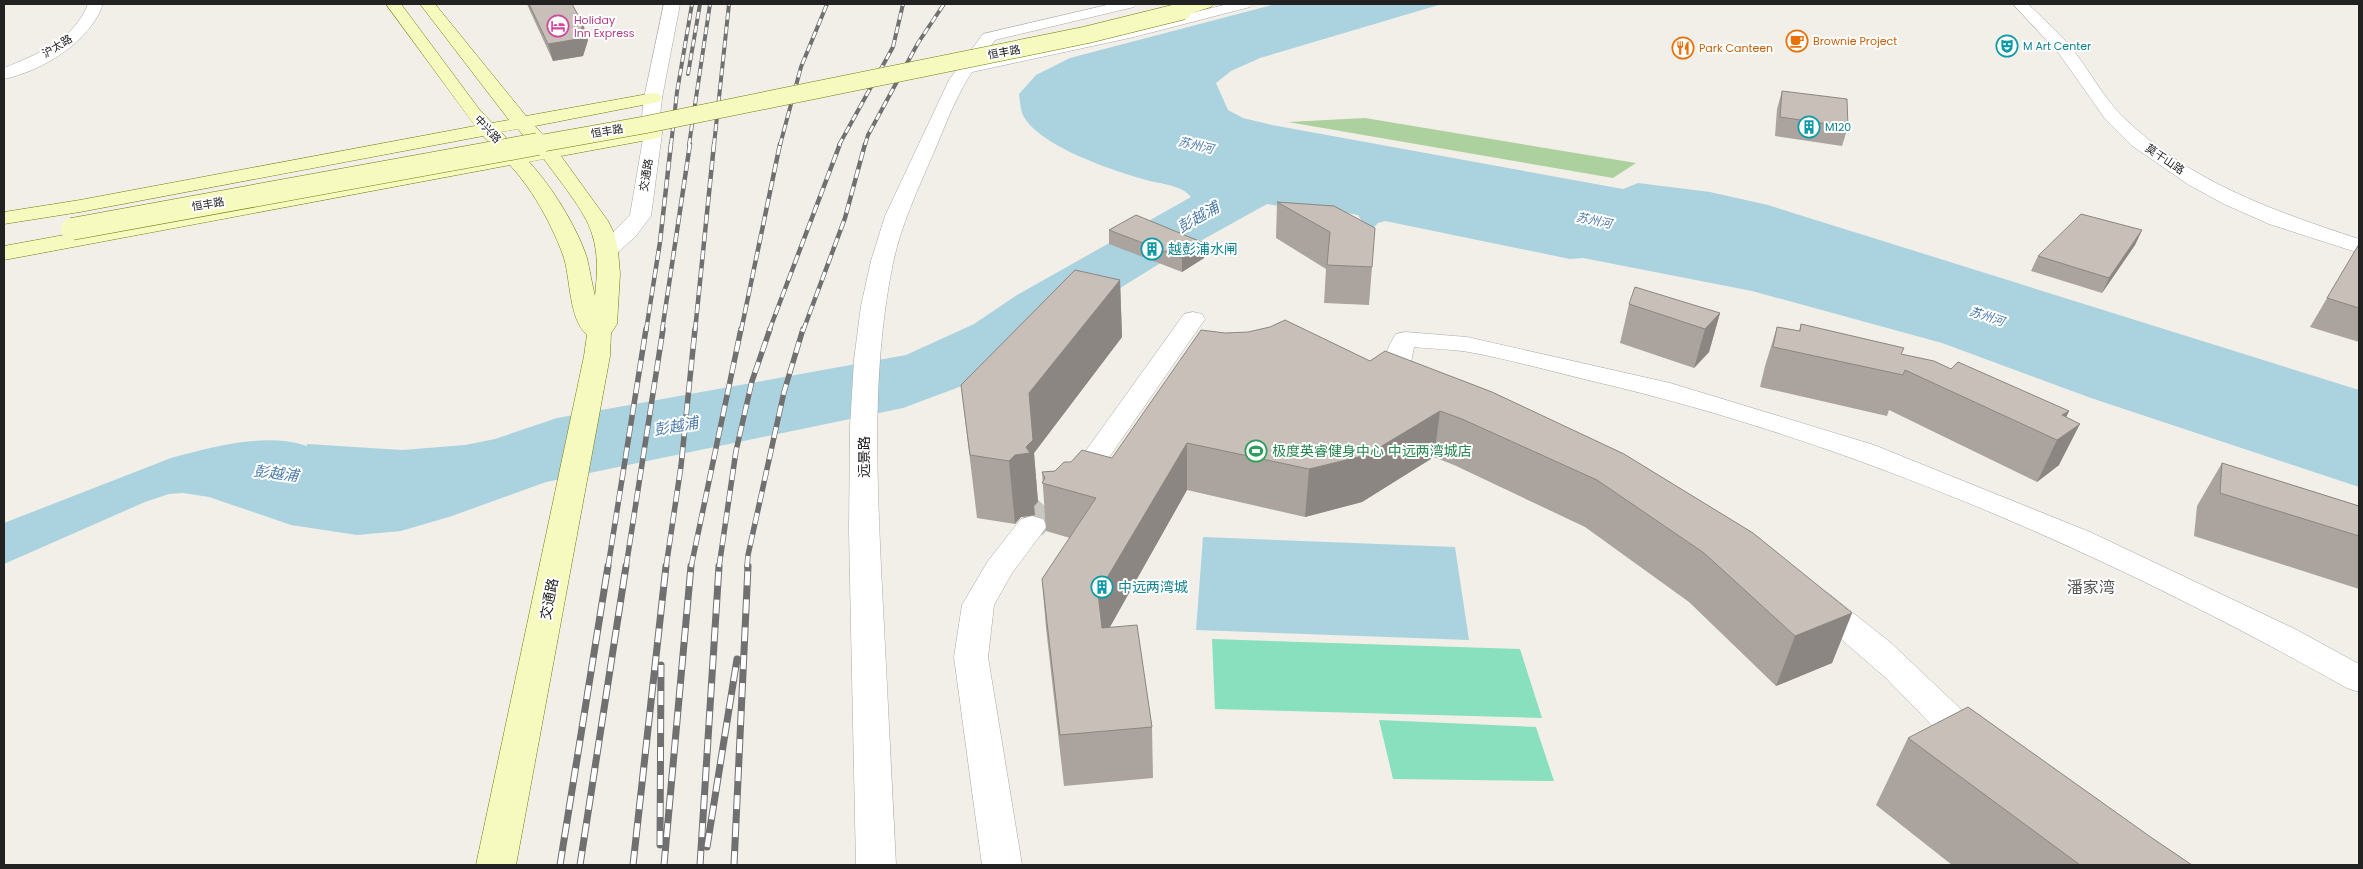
<svg xmlns="http://www.w3.org/2000/svg" width="2363" height="869" viewBox="0 0 2363 869" font-family="Poppins,'Noto Sans SC',sans-serif">
  <style>
    .forest { fill: #add19e }
    .pitch { fill: #88e0be }
    .water { fill: #aad3df }
    .lines { fill: none; stroke-linecap: round; stroke-linejoin: round }
    .minor-tunnel { stroke: #c8c6c1; stroke-width: 28; stroke-dasharray: 28 14; stroke-linecap: butt }
    .minor-casing { stroke: #a9a9a9; stroke-width: 1 }
    .tertiary-casing { stroke: #a9a9a9; stroke-width: 1 }
    .secondary-casing { stroke: #707d05; stroke-width: 1 }
    .minor { fill: #fff; fill-rule: evenodd }
    .tertiary { fill: #fff; fill-rule: evenodd }
    .secondary { fill: #f7fabf; fill-rule: evenodd }
    .rail-far3-casing { stroke: #707070; stroke-width: 4 }
    .rail-far2-casing { stroke: #707070; stroke-width: 4.5 }
    .rail-far1-casing { stroke: #707070; stroke-width: 5.5 }
    .rail-casing { stroke: #707070; stroke-width: 7 }
    .rail-far3 { stroke: #fff; stroke-width: 2.5; stroke-dasharray: 7; stroke-linecap: butt }
    .rail-far2 { stroke: #fff; stroke-width: 3; stroke-dasharray: 9; stroke-linecap: butt }
    .rail-far1 { stroke: #fff; stroke-width: 4; stroke-dasharray: 11; stroke-linecap: butt }
    .rail { stroke: #fff; stroke-width: 5; stroke-dasharray: 14; stroke-linecap: butt }
    .secondary-bridge-far1-casing { stroke: #707d05; stroke-width: 18; stroke-linecap: butt }
    .secondary-bridge-casing { stroke: #707d05; stroke-width: 23; stroke-linecap: butt }
    .secondary-bridge-far1 { stroke: #f7fabf; stroke-width: 17 }
    .secondary-bridge { stroke: #f7fabf; stroke-width: 22 }
    .wall { fill: #aba49e }
    .shaded-wall { fill: #8b8681 }
    .building { fill: #c7bfb8; stroke: #8b8681 }
    .labels { text-anchor: middle; dominant-baseline: central; stroke-width: 4; stroke-linejoin: round; paint-order: stroke }
    .far-hotel-label { font-size: 11px; fill: #b23c85; stroke: #fff; text-anchor: start }
    .far-food-label { font-size: 11px; fill: #c56008; stroke: #fff; text-anchor: start }
    .far-street-label { font-size: 11px; fill: #222; stroke: #fff }
    .far-culture-label { font-size: 11px; fill: #0d838f; stroke: #fff; text-anchor: start }
    .far-water-label { font-size: 12px; font-style: italic; fill: #4a7aab; stroke: #fff }
    .culture-label { font-size: 14px; fill: #0d838f; stroke: #fff; text-anchor: start }
    .leisure-label { font-size: 14px; fill: #27864d; stroke: #fff; text-anchor: start }
    .street-label { font-size: 14px; fill: #222; stroke: #fff }
    .water-label { font-size: 15px; font-style: italic; fill: #4a7aab; stroke: #fff }
    .quarter-label { font-size: 16px; fill: #555; stroke: #fff }
  </style>
  <rect width="100%" height="100%" fill="#f2efe9"/>
  <path class="forest" d="M1365 118 1636 163 1613 178 1288 122Z"/>
  <path class="pitch" d="M1212 639 1520 649 1542 718 1215 709Z
    M1379 720 1536 727 1554 781 1393 779Z"/>
  <path class="water" d="M1276 4H1442L1260 58 1231 71 1216 83 1228 110 1243 118 1272 125 1623 189 1638 183 1710 192 1768 205 2359 390V487L2091 398 1942 343 1752 291 1583 258 1570 259 1385 221 1378 223 1369 233 1358 215 1331 210 1325 214 1267 204 1159 264 962 386 903 408 546 482 452 516 401 531 357 535 291 525 209 497 183 493 169 494 145 502 4 564V523L171 458C213 447 265 432 307 446V444L402 450 465 445 495 439 557 418 906 355 974 324 1017 295 1191 197C1182 185 1161 184 1146 180 1114 171 1035 145 1022 113 1020 107 1020 100 1019 94L1036 75 1070 58Z
    M1203 537 1455 547 1469 640 1196 630Z"/>
  <g class="lines">
    <path class="minor-tunnel" d="M1032 526 1048 509"/>
    <g class="minor-casing">
      <path id="minor" d="M664 4H680L662 98 660 116 662 133 651 216 635 237 615 255 607 257 599 255 596 250 630 215 644 133 642 116 644 98Z
        M2013 4H2028C2043 19 2060 33 2073 50 2089 70 2102 95 2120 114 2187 181 2271 210 2359 239V253L2269 224 2224 204 2189 185 2131 145 2106 120 2060 55Z
        M1193 312 1202 314 1205 319 1092 482C1083 492 1077 494 1064 490L1060 484 1072 470 1184 314Z
        M1405 332 1467 337 1670 383 1874 445 2090 532 2295 629 2359 664V692L2347 688C2114 557 1857 443 1596 382 1554 372 1512 360 1469 352 1451 349 1432 349 1414 347L1409 373 1420 377 1424 383 1420 389 1411 391 1388 383C1378 369 1387 347 1396 334Z
        M1032 516 1043 519 1047 526 1012 573 994 605 988 657 1022 865H982L954 657 962 605 988 561 1021 519Z
        M1817 590 1828 593 1891 643 1967 715 1986 734 1991 744 1986 754 1973 758 1960 754 1886 678 1806 609 1801 601 1806 593Z"/>
    </g>
    <g class="tertiary-casing">
      <path id="tertiary" d="M88 4H103C90 42 42 71 4 79V68C38 54 74 40 88 4Z
        M1111 4H1137L1134 7 995 40 981 60 1134 27 1228 4H1253L1250 7 1134 37 972 72C956 96 945 126 934 152 918 189 901 225 893 263 871 369 877 481 882 588 887 680 891 773 896 865H856L849 532 850 426 854 360 861 306 871 261 885 216 949 80 983 34Z"/>
    </g>
    <g class="secondary-casing">
      <path id="secondary" d="M386 4H401L479 109 492 123 509 120 420 4H435L526 116 653 93 659 94 662 98 659 102 653 103 535 126 553 146 653 127 660 129 662 133 660 137 653 139 561 156 608 221 614 233 618 250 620 274 617 324 611 333 610 356 516 865H476L584 356 587 335C568 318 571 278 563 255 551 223 533 190 510 165L4 260V246L501 155 483 136 80 212 4 224V212L80 200 475 126ZM518 129 535 149 519 152 501 132ZM544 159C558 179 586 212 592 234 599 255 597 276 595 296 592 284 590 271 587 258 577 227 551 185 529 162Z
        M1191 4H1214L1211 7 1183 16 1175 11 1178 8Z"/>
    </g>
    <use href="#minor" class="minor"/>
    <use href="#tertiary" class="tertiary"/>
    <use href="#secondary" class="secondary"/>
    <g class="rail-far3-casing">
      <path id="rail-far3" d="M688 74 700 4
        M671 145 677 92 692 4
        M689 145 710 4
        M714 145 729 4
        M780 145 801 67 827 4
        M839 145 893 47 903 4
        M865 145 868 135 918 43 944 4"/>
    </g>
    <g class="rail-far2-casing">
      <path id="rail-far2" d="M646 331 660 242 671 144
        M662 331 690 144
        M695 331 714 144
        M741 331 780 144
        M769 331 840 144
        M803 331 845 218 865 144"/>
    </g>
    <g class="rail-far1-casing">
      <path id="rail-far1" d="M608 567 646 329
        M626 567 663 329
        M666 567 681 466 695 329
        M691 567 741 329
        M719 567 736 451 752 381 770 329
        M747 567 748 555 784 392 803 329"/>
    </g>
    <g class="rail-casing">
      <path id="rail" d="M660 845 661 665
        M707 847 737 659
        M560 865 608 566
        M580 865 626 566
        M633 865 666 566
        M664 865 691 566
        M700 865 719 566
        M734 865 748 566"/>
    </g>
    <use href="#rail-far3" class="rail-far3"/>
    <use href="#rail-far2" class="rail-far2"/>
    <use href="#rail-far1" class="rail-far1"/>
    <use href="#rail" class="rail"/>
    <g class="secondary-bridge-far1-casing">
      <path id="secondary-bridge-far1" d="M532 145 644 125 1086 35 1183 11"/>
    </g>
    <g class="secondary-bridge-casing">
      <path id="secondary-bridge" d="M72 229 538 144"/>
    </g>
    <use href="#secondary-bridge-far1" class="secondary-bridge-far1"/>
    <use href="#secondary-bridge" class="secondary-bridge"/>
  </g>
  <path class="wall" d="M527 4H572L583 24 588 40 583 56 553 61 530 11Z
    M1782 91 1848 127 1842 146 1775 136 1777 109Z
    M1277 202 1334 206 1372 267 1369 305 1324 303 1326 269 1276 238Z
    M1109 230 1204 243V258L1182 272 1109 244Z
    M2142 230 2135 245 2102 293 2031 271 2038 256Z
    M2359 244V342L2310 327Z
    M1120 280 1122 337 1034 453 1038 502 1034 506 1035 515 1021 517 1015 524 977 518 961 385Z
    M1629 304 1720 313 1709 352 1694 368 1620 343Z
    M1801 324 1951 369 2069 411 2066 417 2059 465 2037 482 1889 410 1887 416 1760 387 1765 366 1777 327 1799 331Z
    M1370 361 1852 613 1832 663 1776 686 1689 602 1585 527 1454 465 1434 457 1362 502 1305 517 1187 490 1109 628 1152 727 1153 778 1064 786 1046 628 1042 579 1070 538 1046 531 1042 472 1055 471 1071 462 1112 458Z
    M2222 463 2359 506V589L2194 536 2197 506Z
    M1908 738 2152 838 2192 865H1952L1876 805Z"/>
  <path class="shaded-wall" d="M583 24 588 40 583 56 553 61 548 44Z
    M2142 230 2135 245 2102 293 2109 278Z
    M1204 243V258L1182 272V258Z
    M1120 280 1122 337 1034 453 1038 502 1034 506 1035 515 1021 517 1015 524 1009 461 1015 455 1026 447 1029 393Z
    M1720 313 1709 352 1694 368 1705 329Z
    M1440 411 1434 457 1362 502 1305 517 1309 469Z
    M2069 411 2056 439 2062 415Z
    M2080 424 2059 465 2037 482 2057 440Z
    M1187 443V490L1101 643 1098 593Z
    M1852 613 1832 663 1776 686 1795 636Z"/>
  <path class="building" d="M529 4H572L583 24 578 39 548 44Z
    M1782 91 1847 99 1848 127 1780 117Z
    M1277 202 1334 206 1375 228 1372 267 1327 265 1330 232Z
    M2081 214 2142 230 2109 278 2038 256Z
    M1136 215 1204 243 1182 258 1109 230Z
    M2359 244V308L2327 298Z
    M1075 270 1120 280 1029 393 1033 440 1026 447 1030 453 1015 455 1009 461 970 455 961 385Z
    M1635 287 1720 313 1705 329 1629 304Z
    M1285 320 1370 361 1385 351 1492 392 1624 454 1753 533 1852 613 1795 636 1704 553 1597 480 1462 419 1440 411 1367 455 1309 469 1187 443 1098 593 1102 628 1137 625 1152 727 1060 735 1042 579 1096 498 1042 483 1045 478 1042 472 1055 471 1064 462H1071L1082 450 1112 458 1201 330 1225 333 1248 332 1270 327Z
    M1801 324 1904 348 1901 354 1934 361 1951 369 1958 362 2069 411 2062 415 2080 424 2057 440 1905 370 1903 375 1773 347 1777 327 1800 331Z
    M2222 463 2359 506V536L2220 493Z
    M1968 707 2152 838 2192 865H2080L1908 738Z"/>
  <defs>
    <g id="hotel-ring" transform="scale(1.125)"><circle r="9.5" fill="#fff" stroke="#d1479c" stroke-width="1.5"/><path d="M-6-4.5h1.5V1H6V5H4.5V3h-9V5H-6ZM-4 0a1.8 1.8 0 1 1 3.6 0ZM.5 0V-2.5h3Q6-2.5 6 0Z" fill="#d1479c"/></g>
    <g id="cafe-ring" transform="scale(1.125)"><circle r="9.5" fill="#fff" stroke="#e8710a" stroke-width="1.5"/><path d="M-5.5-4.5H6V0H3Q3 3.5 0 3.5H-2.5Q-5.5 3.5-5.5 0ZM3-3.2v2h1.7v-2ZM-6 4.5H4V6H-6Z" fill="#e8710a"/></g>
    <g id="theatre-ring" transform="scale(1.125)"><circle r="9.5" fill="#fff" stroke="#0f9aa8" stroke-width="1.5"/><path d="M-5-5.5Q0-4 5-5.5V0Q5 5 0 6Q-5 5-5 0ZM-3.3-2.5H-1v1.5H-3.3ZM1-2.5H3.3v1.5H1ZM-2.8 1Q0 5.5 2.8 1Z" fill="#0f9aa8"/></g>
    <g id="restaurant-ring" transform="scale(1.125)"><circle r="9.5" fill="#fff" stroke="#e8710a" stroke-width="1.5"/><path d="M-5-6h1v4h1v-4h1v4h1v-4h1v5L-1.5 .5V6h-2V.5L-5-1ZM5-6V6H3V1.5H1.5Q1.5-4 5-6Z" fill="#e8710a"/></g>
    <g id="building-ring" transform="scale(1.125)"><circle r="9.5" fill="#fff" stroke="#0f9aa8" stroke-width="1.5"/><path d="M-4-6H4V6H1V3H-1V6H-4ZM-2.5-4.3h1.7v1.8h-1.7ZM.8-4.3h1.7v1.8H.8ZM-2.5-1h1.7V.8h-1.7ZM.8-1h1.7V.8H.8Z" fill="#0f9aa8"/></g>
    <g id="stadium-ring" transform="scale(1.125)"><circle r="9.5" fill="#fff" stroke="#2e9e5b" stroke-width="1.5"/><path d="M0-5a6.5 5 0 1 0 0 10a6.5 5 0 1 0 0-10ZM-3.5-1.8h7v3.6h-7Z" fill="#2e9e5b"/></g>
  </defs>
  <g fill-rule="evenodd">
    <use href="#hotel-ring" x="558" y="26"/>
    <use href="#cafe-ring" x="1797" y="41"/>
    <use href="#theatre-ring" x="2007" y="46"/>
    <use href="#restaurant-ring" x="1683" y="48"/>
    <use href="#building-ring" x="1809" y="127"/>
    <use href="#building-ring" x="1152" y="249"/>
    <use href="#stadium-ring" x="1256" y="451"/>
    <use href="#building-ring" x="1102" y="587"/>
  </g>
  <g class="labels">
    <g class="far-hotel-label">
      <text x="574" y="20">Holiday<tspan x="574" dy="13">Inn Express</tspan></text>
    </g>
    <g class="far-food-label">
      <text x="1813" y="41">Brownie Project</text>
      <text x="1699" y="48">Park Canteen</text>
    </g>
    <g class="far-street-label">
      <text transform="translate(57 46) rotate(-31)">沪太路</text>
      <text transform="translate(1004 52) rotate(-11)">恒丰路</text>
      <text transform="translate(488 129) rotate(47)">中兴路</text>
      <text transform="translate(607 131) rotate(-10)">恒丰路</text>
      <text transform="translate(2165 159) rotate(34)">莫干山路</text>
      <text transform="translate(646 175) rotate(-81)">交通路</text>
      <text transform="translate(208 204) rotate(-10)">恒丰路</text>
    </g>
    <g class="far-culture-label">
      <text x="2023" y="46">M Art Center</text>
      <text x="1825" y="127">M120</text>
    </g>
    <g class="far-water-label">
      <text transform="translate(1196 145) rotate(13)">苏州河</text>
      <text transform="translate(1594 220) rotate(12)">苏州河</text>
      <text transform="translate(1987 316) rotate(18)">苏州河</text>
    </g>
    <g class="culture-label">
      <text x="1168" y="249">越彭浦水闸</text>
      <text x="1118" y="587">中远两湾城</text>
    </g>
    <g class="leisure-label">
      <text x="1272" y="451">极度英睿健身中心 中远两湾城店</text>
    </g>
    <g class="street-label">
      <text transform="translate(864 457) rotate(-90)">远景路</text>
      <text transform="translate(549 599) rotate(-79)">交通路</text>
    </g>
    <g class="water-label">
      <text transform="translate(1198 217) rotate(-30)">彭越浦</text>
      <text transform="translate(676 426) rotate(-10)">彭越浦</text>
      <text transform="translate(276 473) rotate(7)">彭越浦</text>
    </g>
    <g class="quarter-label">
      <text x="2091" y="587">潘家湾</text>
    </g>
  </g>
  <rect width="2363" height="869" fill="none" stroke="#222222" stroke-width="10"/>
</svg>
